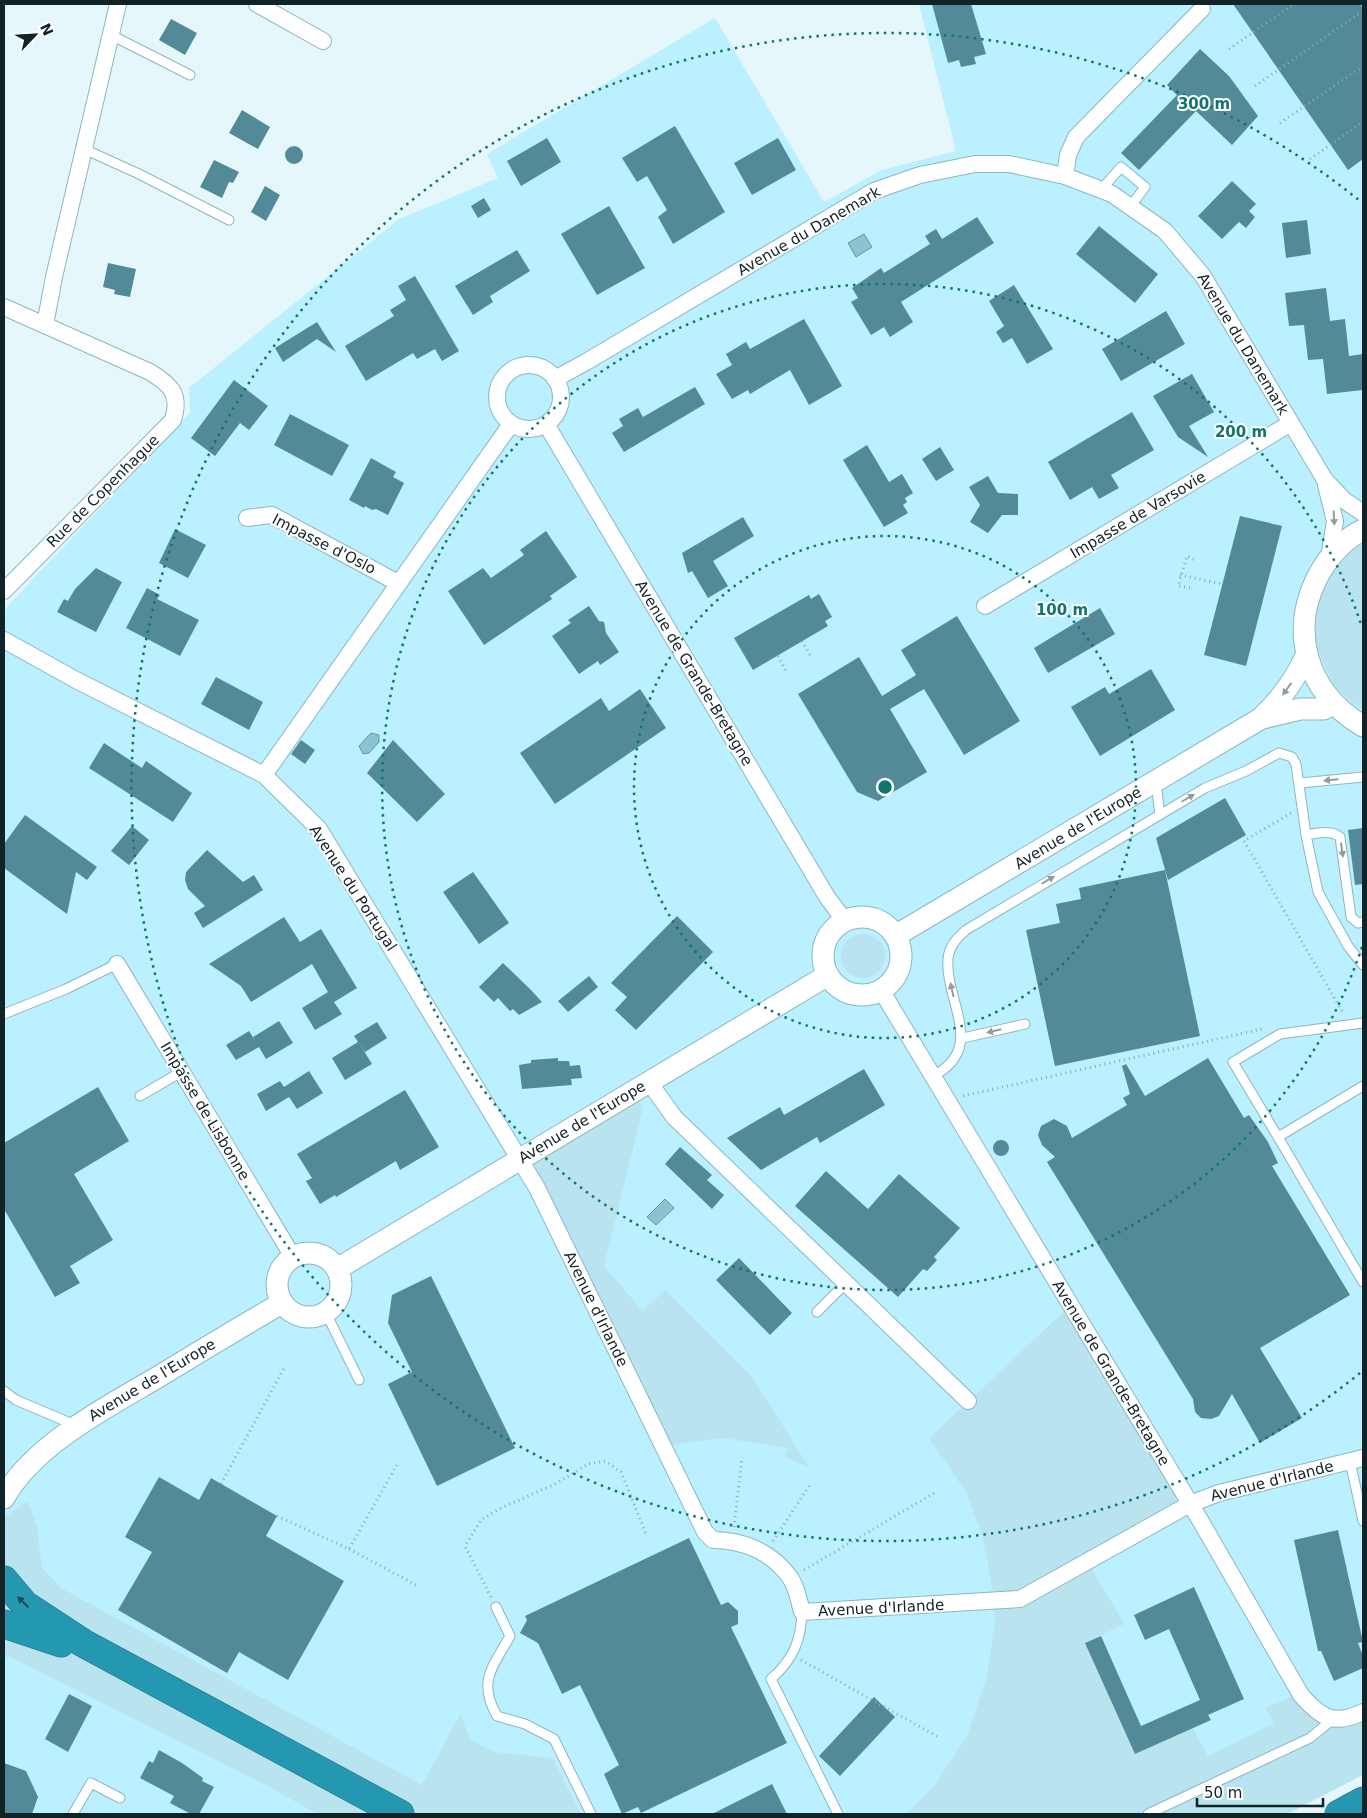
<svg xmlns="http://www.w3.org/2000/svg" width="1367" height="1818" viewBox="0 0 1367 1818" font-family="'DejaVu Sans',sans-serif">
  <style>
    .built { fill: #baf0ff }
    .green { fill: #b9e4ef }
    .water { fill: #8bc3d2; stroke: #67939f }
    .building { fill: #538a98 }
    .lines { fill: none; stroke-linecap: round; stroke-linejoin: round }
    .service-casing { stroke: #8bb7c2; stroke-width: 11 }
    .minor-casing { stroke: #8bb7c2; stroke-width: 18 }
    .tertiary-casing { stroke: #8bb7c2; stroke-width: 23 }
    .motorway-casing { stroke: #1e6f80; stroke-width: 29 }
    .path { stroke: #95a7ab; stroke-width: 3; stroke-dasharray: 1 4; stroke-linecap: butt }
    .service { stroke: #fff; stroke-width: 9 }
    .minor { stroke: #fff; stroke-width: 16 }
    .tertiary { stroke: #fff; stroke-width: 21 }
    .motorway { stroke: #2498b0; stroke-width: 28 }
    .oneway { fill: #949c9e }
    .oneway2 { fill: #184c58 }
    .ring { fill: none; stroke: #0f766e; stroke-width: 2.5; stroke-dasharray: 2.5 5 }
    .labels { text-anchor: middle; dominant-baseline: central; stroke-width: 4; stroke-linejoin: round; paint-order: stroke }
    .street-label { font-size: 15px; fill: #122328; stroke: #fff }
    .centre { fill: #0f766e; stroke: #fff; stroke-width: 2.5 }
    .ring-label { font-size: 15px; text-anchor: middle; font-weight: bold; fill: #0f766e; stroke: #fff; stroke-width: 4; stroke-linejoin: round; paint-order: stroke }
  </style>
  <rect width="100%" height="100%" fill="#e5f7fb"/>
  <path class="built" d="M919 4H1363V1743L1193 1814H438L43 1597 4 1516V610L190 413 189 388 399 219 498 178 487 154 715 18 824 202 882 170 956 151Z
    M10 1657 263 1784 317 1814H4V1658Z"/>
  <path class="green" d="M1363 542V710C1355 704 1346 698 1339 691 1335 687 1332 680 1329 675 1302 628 1315 570 1363 542Z
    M841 956a22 22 0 1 1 44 0a22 22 0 1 1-44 0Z
    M633 1092 643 1108 604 1266 643 1311 665 1290 753 1378 809 1467 785 1457 788 1448 723 1438 663 1446 520 1159Z
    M1071 1305 1190 1504 1087 1560 1124 1624 1086 1643 1135 1754 1193 1728 1208 1756 1274 1724 1265 1708 1290 1697 1314 1710 1363 1712V1775L1287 1814H906L934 1786 967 1736 987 1676 995 1621 992 1586 982 1535 966 1492 929 1438Z
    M28 1501 37 1527 42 1568 61 1588 422 1785 461 1713 470 1740 494 1752 553 1758 581 1814H317L263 1784 10 1657 4 1658V1517Z"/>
  <path class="water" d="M864 234 872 247 856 257 848 243Z
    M371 733 379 735V742L369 753 363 754 359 746Z
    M665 1199 674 1208 656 1225 647 1217Z"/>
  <path class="building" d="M932 4H971L986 54 974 57 976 64 961 67 959 60 948 63Z
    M1233 4H1360L1363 8V159L1348 170Z
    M171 19 197 33 185 55 159 40Z
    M1200 49 1229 76 1258 116 1232 145 1196 111 1139 170 1121 153 1177 95 1167 85Z
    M242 110 270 127 258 149 229 133Z
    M675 126 725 212 673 244 658 217 667 210 647 176 637 182 622 158Z
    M547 138 561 162 521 186 507 161Z
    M778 138 796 170 752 195 734 163Z
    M285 155a9 9 0 1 1 18 0a9 9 0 1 1-18 0Z
    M214 160 239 172 233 183 229 182 222 198 200 187Z
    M1232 181 1256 204 1249 211 1255 217 1246 228 1239 222 1222 239 1198 216Z
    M265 186 280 195 266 221 251 212Z
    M484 198 491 210 478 218 471 206Z
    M609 206 645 268 597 295 561 234Z
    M977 217 994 243 901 302 913 322 890 337 884 327 871 335 851 302 858 298 852 288 881 268 884 273 930 244 925 236 936 229 942 239Z
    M1307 220 1311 254 1286 258 1282 223Z
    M1099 226 1158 274 1135 303 1076 254Z
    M517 250 530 271 490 296 493 302 473 315 455 286Z
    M108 263 136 269 130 297 114 294 115 290 103 287Z
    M415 276 459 351 442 361 435 349 417 359 413 353 366 381 345 346 394 316 390 310 406 300 398 286Z
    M1014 285 1053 349 1027 364 1012 338 1003 343 996 332 1004 326 989 301Z
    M1326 288 1330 321 1345 319 1349 356 1363 354V390L1327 394 1323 359 1308 360 1304 325 1289 326 1285 293Z
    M1166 311 1185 344 1121 381 1102 349Z
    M804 319 842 386 809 405 790 370 750 394 748 390 732 399 716 374 732 365 726 354 746 342 750 349Z
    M317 322 336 352 317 339 283 362 275 348Z
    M1192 374 1214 412 1189 426 1208 457 1178 437 1153 396Z
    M234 380 268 406 249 430 240 423 215 456 191 438Z
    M695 387 705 404 624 452 612 433 623 426 619 419 638 408 643 417Z
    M1132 412 1154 450 1111 475 1119 488 1099 499 1092 487 1070 500 1048 462Z
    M290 414 349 445 332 476 274 445Z
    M867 445 889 482 902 474 913 493 905 498 907 502 903 505 908 513 884 527 843 460Z
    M940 447 954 470 936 481 922 459Z
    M371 458 396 472 393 477 404 483 388 515 376 509 372 510 365 506 364 508 349 500Z
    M988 476 998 493 1018 494V515H1002L988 533 970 522 980 505 969 487Z
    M1240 516 1282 526 1246 666 1204 655Z
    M743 517 754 536 713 561 728 586 708 598 692 571 688 573 682 553Z
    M175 529 206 545 188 578 159 563Z
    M546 531 577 577 550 596 552 599 484 645 448 591 483 568 491 578 524 555 520 550Z
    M96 568 122 582 96 632 57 612 64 599 68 601 75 589Z
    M147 588 160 595 157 599 199 620 180 656 126 628Z
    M819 594 832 617 825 621 828 626 753 670 734 638 809 595 811 599Z
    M589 606 599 621 604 622 606 633 619 652 600 665 598 661 579 674 552 636 571 623 568 620Z
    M1100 608 1115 634 1048 673 1034 648Z
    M957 616 1020 721 964 755 924 689 890 709 927 772 878 801 857 792 798 694 859 657 882 696 916 675 901 650Z
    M1151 669 1175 710 1100 756 1071 707 1105 687 1109 694Z
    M216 677 263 702 249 730 201 704Z
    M640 689 666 728 555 804 520 753 601 698 609 711Z
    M301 740 315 750 305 764 291 754Z
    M393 740 445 794 417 822 367 773Z
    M104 743 142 768 146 761 192 793 173 822 89 768Z
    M1225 798 1246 835 1168 880 1156 838Z
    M25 815 97 867 87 880 76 872 67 914 4 868V844Z
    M132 826 149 840 129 865 111 851Z
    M1363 828V884L1355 885 1348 830Z
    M207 850 243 882 254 875 263 890 203 928 194 913 205 906 188 889 185 880 186 872Z
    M1165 870 1200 1036 1055 1066 1026 930 1060 923 1056 904 1081 899 1079 888Z
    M473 872 509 923 479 944 443 892Z
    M677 916 713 952 636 1030 615 1010 627 997 611 983Z
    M284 917 300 942 321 929 357 988 334 1002 342 1014 315 1030 302 1008 328 992 312 964 251 1002 241 986 209 964Z
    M503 963 531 990 542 1002 519 1015 513 1009 510 1011 498 998 494 1002 479 987Z
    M589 976 598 987 568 1012 558 1001Z
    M279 1021 293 1043 266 1059 253 1037Z
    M377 1022 387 1038 365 1052 359 1043 372 1064 345 1080 332 1058 358 1042 354 1036Z
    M249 1031 259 1047 236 1060 226 1045Z
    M558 1058V1061H569L570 1066 580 1065 582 1078 571 1079 572 1085 522 1089 519 1065 531 1063V1060Z
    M1208 1058 1244 1118 1249 1115 1268 1142 1278 1163 1272 1166 1350 1295 1260 1348 1302 1418 1260 1443 1232 1394 1219 1416 1211 1419 1201 1418 1195 1412 1193 1399 1047 1162 1055 1157 1042 1145 1038 1135 1041 1126 1054 1119 1067 1126 1072 1138 1127 1105 1123 1098 1130 1094 1122 1066 1126 1064 1145 1096Z
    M864 1069 885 1105 820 1143 817 1137 761 1170 727 1138 780 1107 784 1115Z
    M309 1071 323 1093 297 1109 289 1097 266 1111 257 1094 280 1081 284 1087Z
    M98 1087 129 1141 74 1174 113 1240 70 1266 80 1283 55 1297 4 1209V1143Z
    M405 1090 439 1147 400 1170 396 1161 336 1197 335 1195 320 1204 306 1181 312 1178 297 1154Z
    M993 1148a8 8 0 1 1 16 0a8 8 0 1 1-16 0Z
    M680 1147 712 1175 707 1180 724 1195 712 1209 665 1164Z
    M826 1171 868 1209 899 1174 960 1228 934 1257 937 1260 927 1271 923 1269 898 1297 795 1206Z
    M739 1258 792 1313 770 1335 716 1280Z
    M431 1276 515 1448 437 1486 388 1384 412 1372 388 1323 392 1295Z
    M159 1477 199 1500 211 1478 277 1516 266 1536 344 1581 288 1680 239 1652 227 1673 118 1610 152 1552 125 1537Z
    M1338 1530 1363 1642 1358 1643 1363 1656V1668L1334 1681 1321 1651H1318L1294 1540Z
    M689 1538 721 1605 728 1602 738 1611V1624L731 1627 787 1743 641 1813 638 1807 622 1814 604 1774 619 1765 580 1685 562 1694 538 1643 520 1633 527 1620 525 1616Z
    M1194 1587 1244 1699 1208 1715 1211 1720 1135 1754 1085 1643 1101 1636 1141 1726 1200 1700 1169 1629 1145 1640 1134 1615Z
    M69 1694 92 1706 68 1752 45 1739Z
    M874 1697 895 1717 840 1776 819 1756Z
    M159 1750 182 1763 203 1778 202 1781 214 1787 199 1814H191L170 1803 174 1796 140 1778 149 1761 153 1763Z
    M4 1763 26 1771 38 1797 32 1814H4Z
    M772 1784 787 1814H712Z"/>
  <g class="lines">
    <g class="service-casing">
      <path id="service" d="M111 35 190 75
        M84 149 139 174 229 220
        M1101 190 1121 167 1145 187 1130 207
        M1156 783 1160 815
        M1300 783 1363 777
        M1306 835C1317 833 1331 830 1340 837L1351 917 1358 923 1363 922
        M4 1014 66 989 117 964
        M963 1038 1025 1024
        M933 1076C987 1048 945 1002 948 959 949 946 957 938 966 930L1205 788 1246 771 1279 753 1292 757 1296 764 1306 835 1318 892 1348 946 1363 965
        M1363 1086 1278 1137 1363 1282
        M140 1096 181 1072
        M1278 1137 1233 1062 1280 1034 1363 1023
        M817 1312 846 1283
        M326 1313 359 1380
        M4 1391 16 1400 75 1425
        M1350 1461 1363 1521
        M496 1607 510 1636C493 1667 477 1681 497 1716L525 1724 554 1739 591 1814
        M802 1612C801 1641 793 1660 771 1679L838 1814
        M73 1814 91 1783 120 1798
        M1148 1814 1310 1738 1332 1720"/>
    </g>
    <g class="minor-casing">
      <path id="minor" d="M257 4 323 41
        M1065 176 1068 155 1076 137 1202 9
        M4 307 150 372C171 385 181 394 173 420L4 591
        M45 325 54 277 118 4
        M497 397a32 32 0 1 1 64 0a32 32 0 1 1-64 0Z
        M555 379 586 362 874 191 920 175 975 164H1009L1065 176 1112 194 1165 231 1203 276 1325 480 1345 501 1363 513
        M546 424 827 897 845 921
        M1326 485 1335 521 1329 558
        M247 518 272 515 398 583
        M985 606 1291 423
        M4 640 76 680 264 775 319 829 537 1188 705 1532 713 1540C743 1540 773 1552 791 1579 797 1588 799 1601 802 1612L1020 1599 1190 1504 1219 1493 1363 1458
        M264 775 511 424
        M117 964 293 1257
        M881 990 1200 1520 1301 1695C1321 1718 1334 1726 1363 1712
        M649 1082 674 1117 968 1401"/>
    </g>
    <g class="tertiary-casing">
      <path id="tertiary" d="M1363 530C1346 538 1332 553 1322 569 1287 627 1305 692 1363 726
        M1263 718 1300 709H1324L1333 703
        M823 956a39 39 0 1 1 78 0a39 39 0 1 1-78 0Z
        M895 936 1260 719C1281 700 1295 680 1307 654
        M277 1285a32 32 0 1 1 64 0a32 32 0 1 1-64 0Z
        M337 1269 828 975
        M4 1498C33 1445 107 1407 158 1377 199 1352 240 1327 282 1303"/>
    </g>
    <g class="motorway-casing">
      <path id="motorway" d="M4 1580 25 1605 83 1643 400 1814
        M4 1624 61 1643
        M1339 1814 1363 1801"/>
    </g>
    <path class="path" d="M1229 49 1294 4
      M1255 86 1363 11
      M1280 123 1363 66
      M1310 159 1363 122
      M1180 575 1222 584
      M1190 588 1178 586 1187 556 1197 561
      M802 641 810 655
      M778 656 786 671
      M1291 813 1244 841 1343 1013
      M963 1096 1262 1029
      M221 1484 284 1368
      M277 1516 349 1549 398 1463
      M734 1527 742 1457
      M773 1541 811 1483
      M349 1549 418 1586
      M804 1570 936 1492
      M491 1597 465 1546 481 1520 499 1509 557 1483 588 1464 605 1461 621 1472 646 1534
      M801 1660 938 1737"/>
    <use href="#service" class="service"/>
    <use href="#minor" class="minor"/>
    <use href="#tertiary" class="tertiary"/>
    <use href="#motorway" class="motorway"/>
  </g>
  <defs><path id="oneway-solid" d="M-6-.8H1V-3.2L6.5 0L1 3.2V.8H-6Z" transform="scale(1.25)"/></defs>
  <g class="oneway">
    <use href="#oneway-solid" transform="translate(1334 518) rotate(87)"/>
    <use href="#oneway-solid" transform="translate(1287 689) rotate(125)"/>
    <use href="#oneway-solid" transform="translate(1331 780) rotate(175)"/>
    <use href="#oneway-solid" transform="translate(1188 798) rotate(-30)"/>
    <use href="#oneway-solid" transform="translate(1342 850) rotate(82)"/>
    <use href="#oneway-solid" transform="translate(1048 880) rotate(-30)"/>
    <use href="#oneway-solid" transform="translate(952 990) rotate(-103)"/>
    <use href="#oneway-solid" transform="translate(994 1031) rotate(167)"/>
  </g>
  <use class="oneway2" href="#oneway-solid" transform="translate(23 1602) rotate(-136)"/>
  <g class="ring">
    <circle cx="885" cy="787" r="251"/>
    <path d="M1362 947A503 503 0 1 1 1362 627"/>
    <path d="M1360 1373A754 754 0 1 1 1360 201"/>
  </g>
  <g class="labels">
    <g class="street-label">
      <text transform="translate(809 231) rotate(-30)">Avenue du Danemark</text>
      <text transform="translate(1243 344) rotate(59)">Avenue du Danemark</text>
      <text transform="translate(103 491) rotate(-45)">Rue de Copenhague</text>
      <text transform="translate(1138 515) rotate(-31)">Impasse de Varsovie</text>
      <text transform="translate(324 544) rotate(27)">Impasse d'Oslo</text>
      <text transform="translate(694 673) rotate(59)">Avenue de Grande-Bretagne</text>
      <text transform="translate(1078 828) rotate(-31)">Avenue de l'Europe</text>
      <text transform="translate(353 888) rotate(57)">Avenue du Portugal</text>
      <text transform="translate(205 1111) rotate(59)">Impasse de Lisbonne</text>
      <text transform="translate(582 1122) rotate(-31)">Avenue de l'Europe</text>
      <text transform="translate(596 1309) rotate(64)">Avenue d'Irlande</text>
      <text transform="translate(1111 1373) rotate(59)">Avenue de Grande-Bretagne</text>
      <text transform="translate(152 1380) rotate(-31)">Avenue de l'Europe</text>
      <text transform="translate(1272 1481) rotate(-14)">Avenue d'Irlande</text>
      <text transform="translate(881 1608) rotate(-3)">Avenue d'Irlande</text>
    </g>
  </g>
  <circle cx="885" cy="787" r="8" class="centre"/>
  <g class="ring-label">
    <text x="1204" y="109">300 m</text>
    <text x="1241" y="437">200 m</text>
    <text x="1062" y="615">100 m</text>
  </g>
  <rect width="1367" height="1818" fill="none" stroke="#122328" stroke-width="10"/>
  <g transform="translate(35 35) rotate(65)" stroke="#ffffff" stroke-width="4" paint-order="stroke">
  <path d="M0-4L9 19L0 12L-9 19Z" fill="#122328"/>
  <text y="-8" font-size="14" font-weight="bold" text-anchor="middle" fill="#122328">N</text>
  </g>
  <path d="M1197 1798v8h126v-8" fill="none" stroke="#122328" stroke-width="2.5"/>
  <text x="1204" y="1798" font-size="15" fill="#122328" stroke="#ffffff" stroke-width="4" paint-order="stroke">50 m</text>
</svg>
